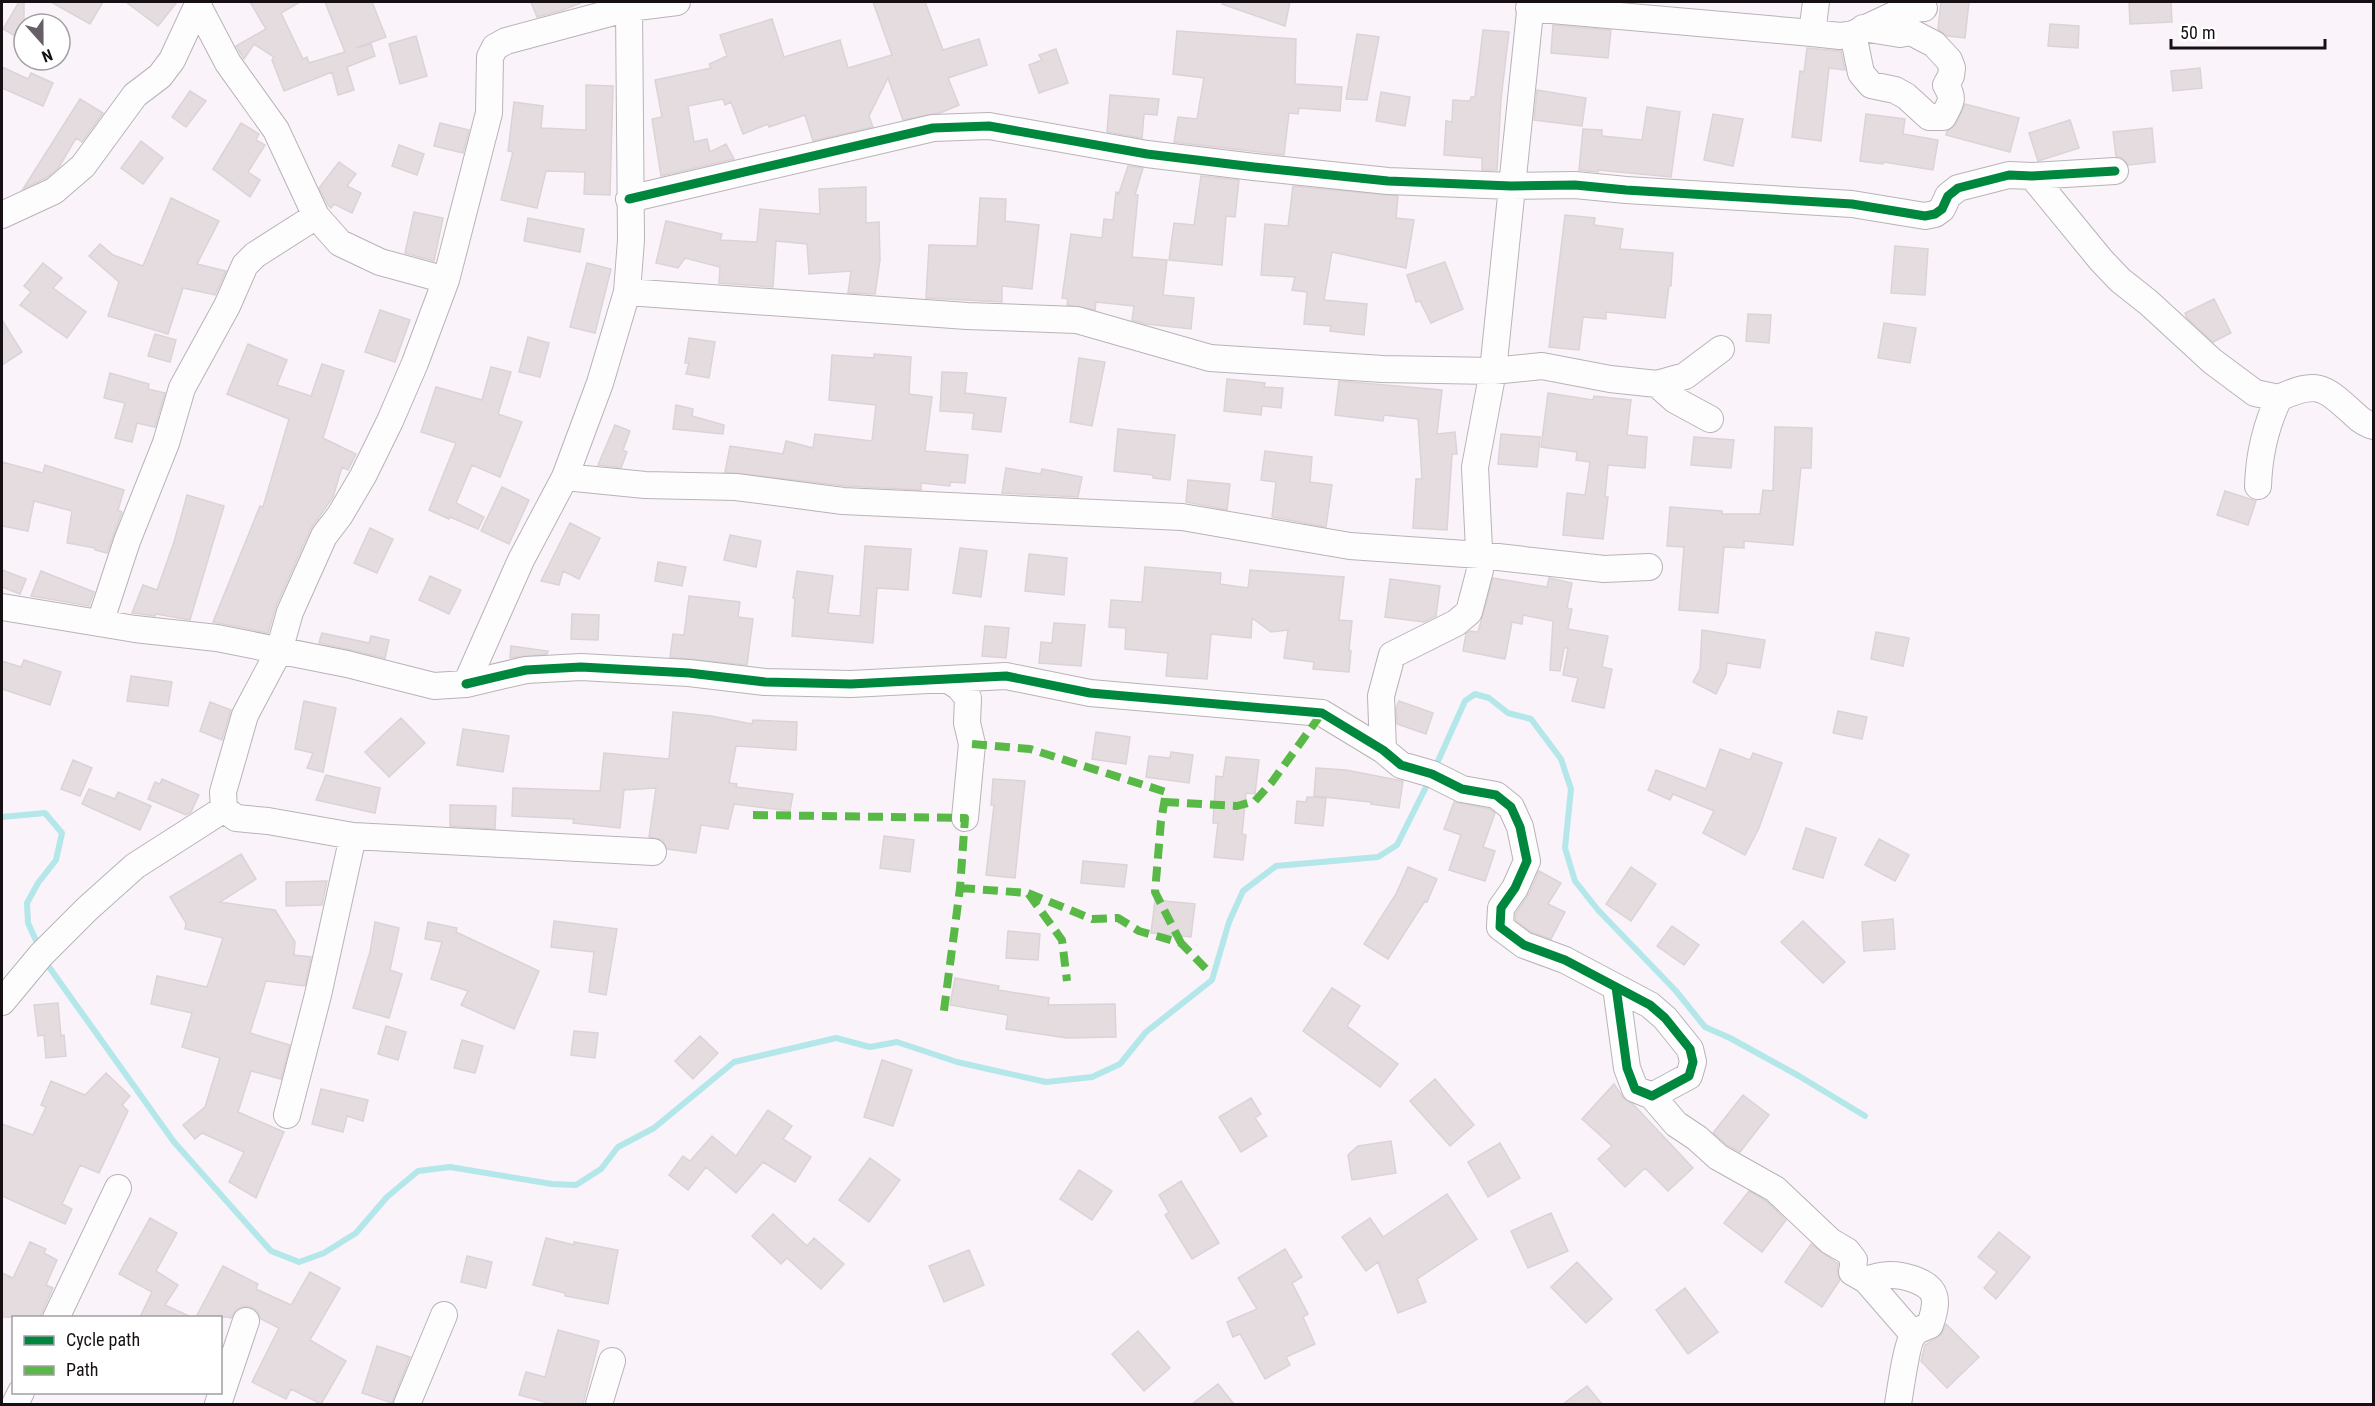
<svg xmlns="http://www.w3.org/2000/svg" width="2375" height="1406" viewBox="0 0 2375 1406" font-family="'Roboto Condensed',sans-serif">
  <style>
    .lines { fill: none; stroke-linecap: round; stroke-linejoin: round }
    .stream { stroke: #b3e7ea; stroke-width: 6 }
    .building { fill: #e4dcde; stroke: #dbd3d6; stroke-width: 1.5 }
    .minor-casing { stroke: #b9b3b8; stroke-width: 28 }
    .minor { stroke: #fefdfe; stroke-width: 26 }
    .quiet { stroke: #58b947; stroke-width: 8; stroke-dasharray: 15 8; stroke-linecap: butt }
    .cycleway-casing { stroke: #fff; stroke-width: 13 }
    .cycleway { stroke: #00873e; stroke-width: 9 }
  </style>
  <rect width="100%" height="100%" fill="#faf3f9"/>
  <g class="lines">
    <path class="stream" d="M1434 770 1465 701 1475 694 1489 698 1508 713 1531 719 1561 759 1571 789 1565 848 1575 881 1598 910 1676 991 1705 1027 1730 1038 1799 1076 1865 1116
      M2 817 45 813 62 833 56 860 38 883 27 903 28 923 39 947
      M44 960 174 1142 271 1251 299 1262 324 1253 356 1233 387 1197 418 1171 450 1167 552 1184 576 1185 601 1169 618 1147 654 1128 734 1062 836 1038 870 1047 897 1042 957 1062 1046 1082 1092 1077 1120 1064 1146 1032 1212 980 1229 922 1243 891 1276 866 1378 857 1397 845 1430 779"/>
  </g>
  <path class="building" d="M19 2H24V41L3 29Z
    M51 2H103L90 24Z
    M126 2H177L158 26Z
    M250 2H300L281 13 303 59 307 57 309 63 345 52 325 2H372L386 37 356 48 371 44 375 56 347 67 354 90 338 95 332 72 284 91 272 60 274 57 254 44 244 59 236 46 266 29Z
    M531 2H583L563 10 537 17Z
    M873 2H925L943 50 979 39 987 65 948 78 959 105 940 113 903 120 888 78 869 116 873 127 813 141 805 115 769 127 768 124 743 134 731 102 725 105 723 99 688 106 694 142 707 139 710 152 726 144 734 159 661 176 652 119 662 117 655 80 711 68 709 64 727 56 720 35 772 19 784 57 840 40 848 68 892 55Z
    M1223 2H1290L1285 26 1222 4Z
    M1941 2H1969L1965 38 1947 36 1938 29Z
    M2129 2H2171L2172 22 2130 24Z
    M2050 24 2079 26 2078 48 2048 46Z
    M1553 25 1611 30 1608 58 1551 53Z
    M1483 30 1509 32 1501 99 1497 170H1482V158L1444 155 1446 121 1452 122 1453 100 1470 101 1471 97H1475Z
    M1177 31 1296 39 1295 84 1342 87 1340 111 1299 108 1298 114 1289 113 1284 155 1174 142 1178 117 1197 119 1204 78 1173 74Z
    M1357 34 1379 37 1367 100 1346 99Z
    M416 36 427 76 400 84 389 44Z
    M1807 48 1841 51 1845 70 1829 68 1821 141 1792 137 1800 71 1804 72Z
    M1056 49 1068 83 1039 93 1029 65 1042 60 1039 55Z
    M2 67 28 79 31 73 53 83 43 106 2 88Z
    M2200 68 2202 88 2173 91 2171 71Z
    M586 85 613 86 610 195 584 194 585 172 546 171 537 208 501 200 513 152 508 151 514 102 543 106 541 128 586 130Z
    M1537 90 1586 98 1582 126 1534 120Z
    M190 91 206 101 186 127 172 117Z
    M1381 92 1410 97 1405 126 1376 121Z
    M1110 95 1159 99 1157 115 1144 114 1142 138 1107 132Z
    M80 99 103 113 82 142 76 138 59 167 46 178 23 189Z
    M1965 104 2019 118 2010 152 1946 135 1947 131 1956 124Z
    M1647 107 1680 112 1671 177 1598 170V172L1579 170 1583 129 1602 130V136L1642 140Z
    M1713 114 1743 119 1733 166 1704 160Z
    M1866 114 1905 119 1903 134 1938 140 1933 170 1884 162 1883 164 1860 161Z
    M2070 120 2079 148 2038 161 2029 133Z
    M241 123 259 134 256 140 265 145 248 172 260 180 250 197 213 169Z
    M440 123 469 130 463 153 434 146Z
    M2152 128 2155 162 2128 165 2122 158 2116 156 2113 132Z
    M141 141 163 158 143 184 121 168Z
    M399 145 424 154 417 175 392 166Z
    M339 162 356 174 347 186 361 193 352 213 334 204 331 208 328 205 319 188Z
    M1128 166 1143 168 1135 195H1138L1132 257 1167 260 1163 295 1194 298 1191 329 1146 324 1132 320 1134 306 1096 302 1095 310 1067 305 1068 299 1062 298 1071 234 1102 238 1104 219 1113 220 1116 192 1119 193Z
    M1201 176 1239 180 1235 217 1226 216 1222 265 1169 260 1174 223 1194 225Z
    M1293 186 1398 196 1396 218 1414 220 1406 268 1332 252 1324 300 1367 304 1364 335 1330 331 1331 326 1304 324 1307 292 1292 290 1295 277 1261 275 1265 224 1288 226Z
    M866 187V223L879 222 880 260 875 294 848 293 851 271 809 274 807 244 776 241 773 287 719 283 720 267 685 258 678 268 656 263 666 221 722 234 720 240 757 242 760 209 820 214 819 189Z
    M171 198 219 221 197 264 226 271 215 295 183 288 168 334 108 316 119 282 89 256 100 244 113 255 143 266Z
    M980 198 1006 199 1005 221 1039 225 1032 289 1002 286V302L926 298 929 245 977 246Z
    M414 212 443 218 434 261 405 253Z
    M1565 215 1595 218 1594 225 1623 229 1620 249 1673 253 1671 286H1669L1665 318 1606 312V319L1583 317 1579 350 1549 347Z
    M528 218 584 229 580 252 524 241Z
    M1895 246 1928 249 1925 295 1891 293Z
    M1445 262 1463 309 1431 323 1420 301 1416 302 1407 275Z
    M43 263 62 278 53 288 86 312 67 338 20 305 31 292 24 286Z
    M587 263 611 269 595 333 570 327Z
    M2214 299 2231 333 2213 342 2187 318 2185 313Z
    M380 310 410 320 395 362 365 352Z
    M1748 314 1771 315 1769 343 1746 341Z
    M2 320 22 352 2 365Z
    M1884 323 1916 328 1910 363 1878 358Z
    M155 334 176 340 170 362 148 356Z
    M528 337 549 343 540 377 519 372Z
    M689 338 715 342 709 378 686 374 689 363H685Z
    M248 344 287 360 277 385 311 396 322 364 344 371 323 438 356 454 348 470 342 467 333 497 310 530 276 606 268 633 213 622 260 506 263 507 289 419 227 394Z
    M874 354 911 357 909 394 932 397 925 451 968 455 965 483 950 482V486L921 483V490L846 486 725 472 730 446 783 454 786 441 813 448 815 434 872 441 876 405 829 400 832 355 874 358Z
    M1079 358 1105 362 1092 426 1070 422Z
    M491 367 511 372 498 414 522 422 500 477 472 465 456 503 484 517 478 529 450 517 449 519 429 510 456 443 421 432 436 387 482 400Z
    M942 372 967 373 965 393 1006 398 1001 432 972 429 974 413 940 411Z
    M110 373 149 384 148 389 165 393 155 427 137 423 132 442 115 438 125 403 104 398Z
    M1227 379 1265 383 1264 387 1283 388 1281 408 1262 406 1261 415 1224 411Z
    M1339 381 1442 390 1437 434 1455 432 1457 454H1452L1447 530 1413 528 1416 479H1422L1418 419 1384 415 1383 421 1335 415Z
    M1548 393 1593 400 1594 396 1631 400 1627 435 1647 437 1645 468 1608 465 1605 497H1608L1603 539 1563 535 1567 493 1585 495 1590 462 1576 460 1577 452 1541 447Z
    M676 405 693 409 692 416 724 425 723 434 673 429Z
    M615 425 630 431 623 450 627 452 621 468 598 465Z
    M1775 427 1812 428 1811 468H1801L1793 545 1744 541V548L1724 547 1718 613 1679 610 1684 547 1667 546 1670 507 1722 511V514H1760L1763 490 1773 491Z
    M1118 429 1175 435 1170 480 1153 478V475L1114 471Z
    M1501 434 1540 437 1537 467 1498 464Z
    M1694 437 1734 440 1731 468 1691 465Z
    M1265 451 1312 457 1310 482 1332 485 1326 527 1272 517 1276 482 1261 480Z
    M2 462 43 473 45 465 124 490 118 510 122 512 107 553 95 550V548L67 543 72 511 34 501 28 531 2 526Z
    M1006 468 1041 474 1042 469 1082 477 1078 497 1002 493Z
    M1188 480 1230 484 1227 510 1186 502Z
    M502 487 529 500 509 544 481 531Z
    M2225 491 2256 501 2248 525 2217 515Z
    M187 495 224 506 190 620 156 614 155 616 132 613 143 585 157 590 174 542Z
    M570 523 600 538 579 579 563 571 559 585 541 581Z
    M370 528 393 539 377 573 354 563Z
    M730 535 761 541 756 567 724 560Z
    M865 546 911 549 908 590 877 588 873 643 792 636 795 598H793L797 571 833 576 828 613 860 616Z
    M960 548 987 551 981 597 953 593Z
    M1029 554 1067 558 1064 595 1025 591Z
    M658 562 686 567 682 586 655 581Z
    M1145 567 1221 573 1220 584 1248 588 1250 570 1344 577 1339 620 1352 621 1349 650 1351 651 1349 672 1313 669 1314 662 1284 658 1288 630 1271 632 1252 618 1251 638 1211 634 1207 679 1166 676 1168 653 1125 649 1126 628 1109 627 1111 600 1142 602Z
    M2 570 26 579 20 594 2 587Z
    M41 571 94 592 89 606 31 596Z
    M430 576 461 590 449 614 419 600Z
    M1493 578 1547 587 1549 578 1572 583 1567 608 1572 609 1568 629 1608 636 1602 667 1612 669 1604 708 1572 701 1578 678 1563 675 1568 648H1564L1560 671 1550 670 1553 621 1523 615 1522 624 1512 622 1505 659 1463 651 1466 634 1470 631 1478 632Z
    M1390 579 1440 586 1436 616 1424 622 1385 617Z
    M689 596 740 602 738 617 753 619 747 665 670 657 673 634 684 635Z
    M572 614 599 615 598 640 571 639Z
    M1054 623 1085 625 1081 666 1039 663 1041 642 1052 643Z
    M985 626 1009 628 1006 658 982 656Z
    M1702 630 1765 640 1760 668 1727 663 1726 674 1716 694 1693 682 1700 669Z
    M1876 632 1909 638 1903 666 1871 659Z
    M322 633 369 643 371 636 389 640 385 658 319 643Z
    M511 646 548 651 547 654 510 658Z
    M24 660 61 672 50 705 2 689V661L21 667Z
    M131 676 172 682 168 706 127 701Z
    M304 701 336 708 323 772 307 768 313 753 295 749Z
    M1399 701 1433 713 1426 734 1397 724 1396 708Z
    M210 702 231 710 222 740 200 731Z
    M1838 711 1867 717 1862 739 1833 733Z
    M673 712 711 716 752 724 753 720 797 722 796 750 736 746 729 783 737 784 736 787 793 794 790 811 734 804 728 829 701 825 696 853 667 849 662 840 649 837 656 788 624 790 620 828 573 823 574 819 512 816 513 788 600 791 604 753 669 759Z
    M401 718 425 743 389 777 365 752Z
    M463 729 509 736 503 772 457 765Z
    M1096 732 1130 737 1126 764 1092 759Z
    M1720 749 1750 760 1753 753 1782 763 1759 828 1745 855 1703 833 1714 811 1673 794 1670 800 1648 790 1656 770 1706 789Z
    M1171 752 1193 755 1189 783 1146 777 1149 756 1170 758Z
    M1226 757 1259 760 1255 794 1246 793 1242 834 1246 835 1243 860 1214 857 1218 823H1213L1216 776 1223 777Z
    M73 760 92 768 80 796 61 789Z
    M1316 768 1346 770 1403 781 1399 808 1371 804V802L1314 796Z
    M326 775 380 788 375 813 316 800Z
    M162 779 199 795 191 812 186 815 148 799 155 782 160 784Z
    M993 779 1025 781 1015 878 986 875 994 805H991Z
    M89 789 115 799 118 792 151 806 140 830 82 804Z
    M1307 797 1326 798 1323 826 1295 823 1297 801 1306 802Z
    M1454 802 1490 809 1495 813 1483 847 1495 851 1485 881 1449 870 1461 835 1444 829Z
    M450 805 496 806 495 829 450 826Z
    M1806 828 1836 838 1823 878 1793 869Z
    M884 836 914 840 910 872 880 868Z
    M1879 839 1909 855 1895 881 1865 865Z
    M241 854 256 879 220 902 275 910 295 942 294 955 311 957 305 986 266 981 250 1033 290 1045 281 1079 251 1071 238 1112 284 1132 256 1198 229 1182 244 1152 202 1133 195 1139 183 1125 205 1107 220 1058 182 1047 192 1013 151 1004 157 976 207 987 223 938 185 929 186 923 170 897Z
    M1083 861 1127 865 1124 887 1081 883Z
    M1408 867 1437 879 1427 902 1425 901 1388 959 1364 944 1396 894Z
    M1631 867 1656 884 1631 921 1606 904Z
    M1539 871 1561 883 1548 904 1565 912 1551 939 1531 932 1515 920 1516 913 1529 894Z
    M327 881 322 905 286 906V882Z
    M1155 900 1195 904 1191 937 1151 933Z
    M1893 919 1895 949 1864 951 1862 922Z
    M554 921 617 929 606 995 589 992 594 952 551 947Z
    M1803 921 1845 962 1823 983 1781 942Z
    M375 922 399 928 390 970 402 974 389 1018 353 1008 370 952Z
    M428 922 457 928 456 932 539 971 514 1029 461 1005 468 991 431 979 442 942 425 939Z
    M1672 926 1699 945 1684 965 1657 946Z
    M1008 931 1040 934 1038 960 1006 958Z
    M955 978 999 986 998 990 1049 998 1048 1005 1115 1004 1116 1037 1067 1038 1006 1029 1008 1015 950 1005Z
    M1332 988 1360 1006 1347 1026 1398 1064 1380 1087 1303 1031Z
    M58 1003 61 1036 64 1035 66 1056 46 1058 44 1035 38 1036 34 1005Z
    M386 1026 406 1032 398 1060 378 1054Z
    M574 1031 598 1033 595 1058 571 1055Z
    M700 1036 718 1053 693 1079 675 1061Z
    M462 1040 483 1046 475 1073 454 1068Z
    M882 1060 912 1070 893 1126 864 1117Z
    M106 1073 130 1096 122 1105 128 1111 99 1173 80 1165 62 1204 72 1209 65 1224 2 1196V1124L33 1135 46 1107 41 1105 51 1081 85 1095Z
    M1435 1079 1474 1125 1450 1146 1410 1101Z
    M1614 1084 1624 1099 1633 1104 1693 1168 1668 1191 1645 1168 1625 1187 1598 1159 1612 1146 1582 1119Z
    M321 1089 368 1100 363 1121 347 1116 343 1132 312 1124Z
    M1743 1095 1769 1115 1740 1152 1727 1145 1713 1133Z
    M1251 1098 1261 1114 1255 1118 1267 1136 1241 1152 1219 1117Z
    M768 1110 792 1126 783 1139 811 1157 795 1182 763 1162 736 1193 706 1167 688 1190 669 1175 683 1156 690 1161 712 1136 736 1156Z
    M1391 1141 1396 1173 1352 1180 1348 1155 1358 1146Z
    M1500 1143 1520 1178 1488 1197 1468 1162Z
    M870 1158 900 1180 869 1222 839 1200Z
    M1079 1170 1112 1191 1092 1220 1060 1199Z
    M1181 1181 1219 1243 1192 1259 1165 1215 1169 1212 1159 1195Z
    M1749 1191 1766 1201 1786 1220 1762 1252 1724 1223Z
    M1447 1194 1477 1239 1417 1279 1426 1302 1398 1313 1378 1262 1366 1271 1342 1237 1370 1218 1383 1237Z
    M1551 1213 1568 1251 1528 1268 1511 1231Z
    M773 1214 807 1246 814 1238 844 1264 821 1289 787 1258 781 1264 752 1236Z
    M150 1218 177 1233 156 1271 178 1285 165 1305 191 1317H140L152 1292 119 1274Z
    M1999 1232 2030 1257 1996 1299 1984 1288 1997 1272 1978 1257Z
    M546 1238 574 1245V1242L618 1250 608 1304 565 1296V1293L533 1285Z
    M30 1242 46 1249 44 1253 57 1260 46 1285 53 1288 40 1317H2V1273L13 1278Z
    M1811 1244 1838 1264 1837 1270 1840 1280 1822 1307 1785 1282Z
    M1285 1249 1302 1277 1292 1283 1308 1314 1303 1317 1315 1344 1286 1357 1290 1365 1265 1379 1240 1334 1233 1337 1227 1322 1257 1309 1238 1278Z
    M969 1250 984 1285 944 1302 929 1266Z
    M467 1256 492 1262 486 1288 461 1282Z
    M1577 1262 1612 1299 1586 1323 1551 1287Z
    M223 1266 258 1284 256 1289 291 1305 310 1272 340 1288 310 1340 346 1361 321 1404 291 1389 286 1399 252 1382 279 1328 261 1319 257 1311 251 1307 244 1306 236 1310 231 1318 228 1317H196Z
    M1685 1288 1718 1332 1688 1354 1656 1310Z
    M1946 1324 1979 1357 1947 1388 1921 1361 1925 1345 1941 1335Z
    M558 1330 599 1341 583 1404H552L519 1395 526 1372 545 1377Z
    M1138 1331 1170 1368 1144 1391 1112 1354Z
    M377 1346 410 1357 392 1403 362 1393Z
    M1218 1384 1234 1404H1192Z
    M1587 1386 1602 1404H1563Z"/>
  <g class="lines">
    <g class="minor-casing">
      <path id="minor" d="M197 4 228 63 276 130 316 216 340 243 380 262 446 280
        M1529 8 1812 33 1816 2
        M1812 33 1840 36 1853 34 1898 13 1911 9 1924 8
        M1853 34 1861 73 1871 85 1895 90 1906 96 1929 117H1943C1950 103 1955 100 1946 85L1951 76 1952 68 1949 60 1934 44 1911 32 1900 34 1863 28
        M2032 176 2101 260 2120 280 2149 303 2212 361 2255 393 2279 398C2265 427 2259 455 2258 486
        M629 199 933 128 989 126 1147 154 1254 167 1388 181 1511 186 1575 185 1626 190 1852 204 1925 216 1935 214 1942 209 1948 196 1958 188 2009 175 2032 176 2115 171
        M2 215 54 191 83 166 135 95 160 76 172 60 199 2
        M627 292 967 316 1077 320 1210 358 1383 369 1493 371 1542 366 1610 379 1657 384 1685 376 1721 349
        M1657 384 1675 400 1710 419
        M2279 398C2318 380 2324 387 2354 414 2360 420 2365 424 2374 426
        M565 477 645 485 736 487 843 501 1182 517 1350 546 1480 555 1604 569 1649 567
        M2 607 135 629 217 638 347 664 434 686 466 684 521 560 565 477 600 383 627 292 631 240 629 8
        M100 623 127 541 166 443 182 388 227 306 245 265 255 255 316 216
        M947 679 959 687 968 698 967 723 972 744 965 818
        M466 684 526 670 581 667 689 673 765 682 851 684 1006 676 1090 693 1322 713 1383 750 1401 765 1432 774 1462 789 1496 795 1511 807 1520 827 1527 861 1515 888 1501 908 1500 927 1524 945 1565 960 1650 1005 1665 1018 1690 1049 1693 1062 1689 1076 1652 1096 1635 1089 1627 1068 1616 987
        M1383 750 1381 696 1392 655 1456 623 1469 612 1480 570 1475 467 1493 371 1531 2
        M224 809 223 792 245 715 279 651 290 612 324 536 340 515 363 476 390 421 415 363 446 280 489 113 490 57 495 47 506 41 629 8 677 2
        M224 809 236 818 268 821 353 836 653 852
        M2 1002 41 955 87 909 135 866 224 809
        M1652 1096 1676 1124 1697 1138 1718 1157 1775 1189 1830 1241 1847 1251 1854 1260 1852 1272 1866 1280
        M287 1115 318 995 353 836
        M56 1318 118 1188
        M15 1404 21 1392
        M218 1404 246 1321
        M407 1404 444 1315
        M599 1404 612 1361
        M1898 1404C1900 1392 1907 1341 1914 1334 1917 1330 1926 1327 1930 1325 1938 1301 1939 1288 1913 1279 1895 1273 1884 1274 1866 1280L1913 1334"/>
    </g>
    <use href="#minor" class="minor"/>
    <path class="quiet" d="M972 744 1030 749 1166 792 1161 821 1155 892 1181 943
      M1164 802 1237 806 1255 801 1272 782 1322 713
      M753 815 965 818 960 888 943 1018
      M960 888 1028 893 1062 940 1067 981
      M1028 893 1092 919 1118 918 1139 931 1181 943 1211 974"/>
    <g class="cycleway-casing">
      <path id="cycleway" d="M629 199 933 128 989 126 1147 154 1254 167 1388 181 1511 186 1575 185 1626 190 1852 204 1925 216 1935 214 1942 209 1948 196 1958 188 2009 175 2032 176 2115 171
        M466 684 526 670 581 667 689 673 765 682 851 684 1006 676 1090 693 1322 713 1383 750 1401 765 1432 774 1462 789 1496 795 1511 807 1520 827 1527 861 1515 888 1501 908 1500 927 1524 945 1565 960 1650 1005 1665 1018 1690 1049 1693 1062 1689 1076 1652 1096 1635 1089 1627 1068 1616 987"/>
    </g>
    <use href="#cycleway" class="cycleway"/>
  </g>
  <rect width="2375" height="1406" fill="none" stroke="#161015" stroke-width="6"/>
  <rect x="12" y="1316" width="210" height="78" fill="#ffffff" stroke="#a29fa1" stroke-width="1.5"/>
  <rect x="24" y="1336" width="30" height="9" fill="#00873e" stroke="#a29fa1" stroke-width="1.5"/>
  <text x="66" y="1346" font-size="18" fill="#161015">Cycle path</text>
  <rect x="24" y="1366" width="30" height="9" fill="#58b947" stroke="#a29fa1" stroke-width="1.5"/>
  <text x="66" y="1376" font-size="18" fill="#161015">Path</text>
  <g transform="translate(42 42) rotate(159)"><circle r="28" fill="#ffffff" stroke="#a29fa1" stroke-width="1.5"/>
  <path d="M0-4.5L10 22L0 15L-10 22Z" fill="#665f65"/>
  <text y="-9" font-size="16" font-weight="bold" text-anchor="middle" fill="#161015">N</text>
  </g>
  <path d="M2171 39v9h154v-9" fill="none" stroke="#161015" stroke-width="3"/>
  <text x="2180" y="39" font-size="18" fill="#161015" stroke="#ffffff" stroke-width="4.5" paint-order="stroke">50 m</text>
</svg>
